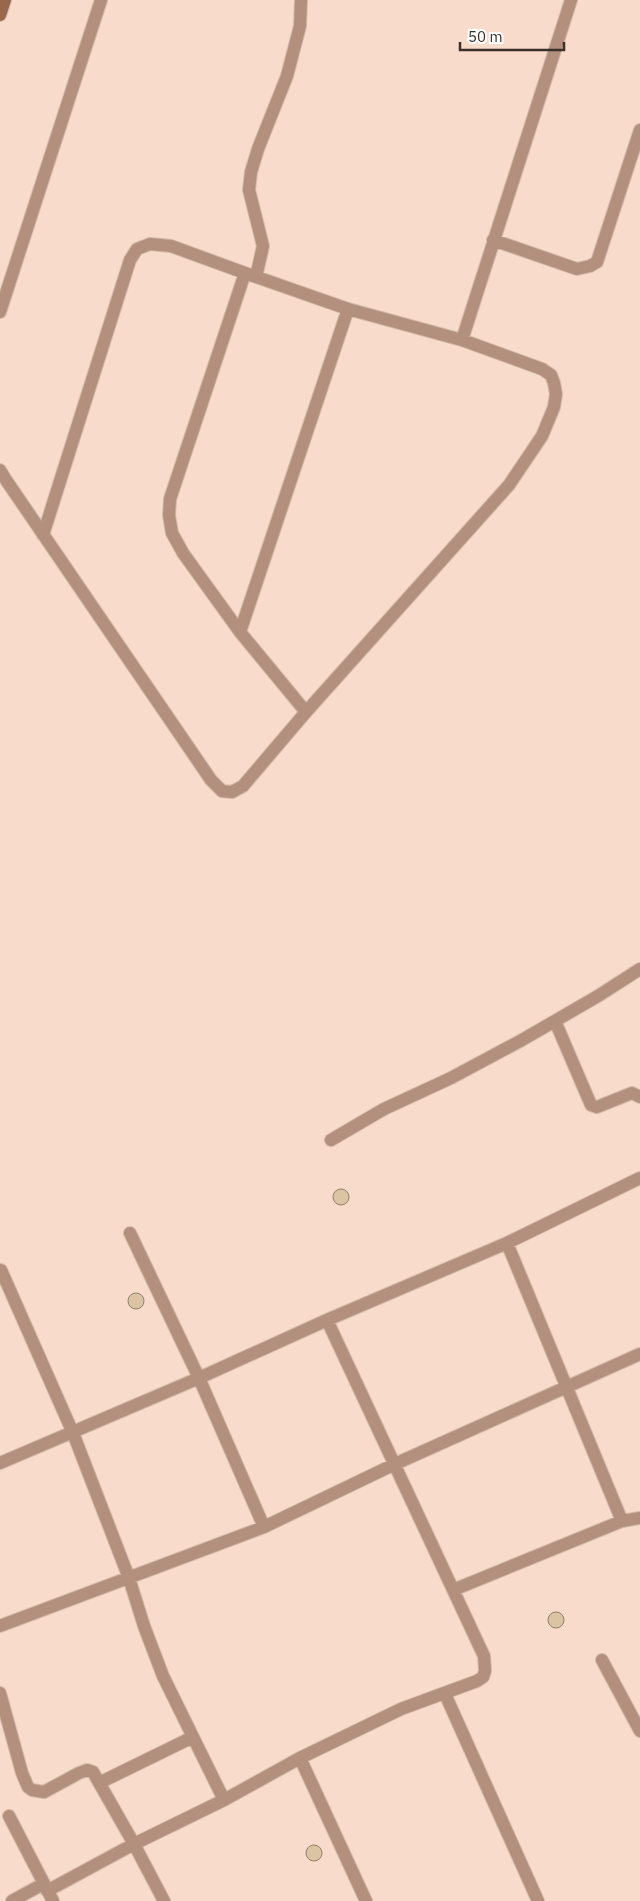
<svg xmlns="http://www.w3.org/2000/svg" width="640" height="1901" viewBox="0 0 640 1901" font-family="'IBM Plex Sans',sans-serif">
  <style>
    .building { fill: #dbc4a3; stroke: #928169 }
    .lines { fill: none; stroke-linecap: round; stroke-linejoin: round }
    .street-casing { stroke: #d2b9aa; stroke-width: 14 }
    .secondary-casing { stroke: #d2b9aa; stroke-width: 14 }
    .street { stroke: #b38f7d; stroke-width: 12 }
    .secondary { stroke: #99674c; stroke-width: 12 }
  </style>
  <rect width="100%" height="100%" fill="#f8dbca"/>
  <path class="building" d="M333 1197a8 8 0 1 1 16 0a8 8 0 1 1-16 0Z
    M128 1301a8 8 0 1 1 16 0a8 8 0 1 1-16 0Z
    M548 1620a8 8 0 1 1 16 0a8 8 0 1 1-16 0Z
    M306 1853a8 8 0 1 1 16 0a8 8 0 1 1-16 0Z"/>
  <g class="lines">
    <g class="street-casing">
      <path id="street" d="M493 240 577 269 590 266 597 262 640 130
        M245 273 170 499 169 515 172 533 183 553 240 632 306 712
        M256 277 263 246 249 190 251 172 258 149 287 76 300 26 301 0
        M0 312 101 0
        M462 340 571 0
        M0 470 6 480 211 780 222 791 232 792 243 786 306 712 509 485 542 436 554 407 556 394 554 383 551 375 542 369 462 340 348 309 245 273 171 246 150 244 137 249 130 260 43 535
        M240 632 348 309
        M555 1021 591 1105 597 1107 632 1093 640 1097
        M331 1140 384 1109 451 1078 522 1040 598 996 640 969
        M130 1233 199 1378 264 1527
        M507 1243 622 1521
        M1 1270 73 1433 129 1578 144 1626 163 1676 224 1800
        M0 1463 199 1378 327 1320 507 1243 640 1178
        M453 1590 622 1521 640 1518
        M0 1626 264 1527 395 1464 640 1354
        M602 1660 640 1731
        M0 1693 22 1773 28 1787 32 1790 44 1792 79 1773 87 1770 93 1772 134 1844 164 1901
        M445 1694 538 1901
        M300 1758 366 1901
        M99 1783 193 1737
        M9 1816 53 1901
        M47 1891 134 1844 224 1800 300 1758 401 1709 477 1681 483 1677 485 1671 484 1656 327 1320
        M12 1901 43 1884"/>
    </g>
    <g class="secondary-casing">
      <path id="secondary" d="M0 15 5 0"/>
    </g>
    <use href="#street" class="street"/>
    <use href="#secondary" class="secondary"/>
  </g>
  <path d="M460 42v8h104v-8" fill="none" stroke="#3a2f29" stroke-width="2.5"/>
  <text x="468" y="42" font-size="15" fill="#3a2f29" stroke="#ffffff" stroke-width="4" paint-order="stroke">50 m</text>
</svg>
